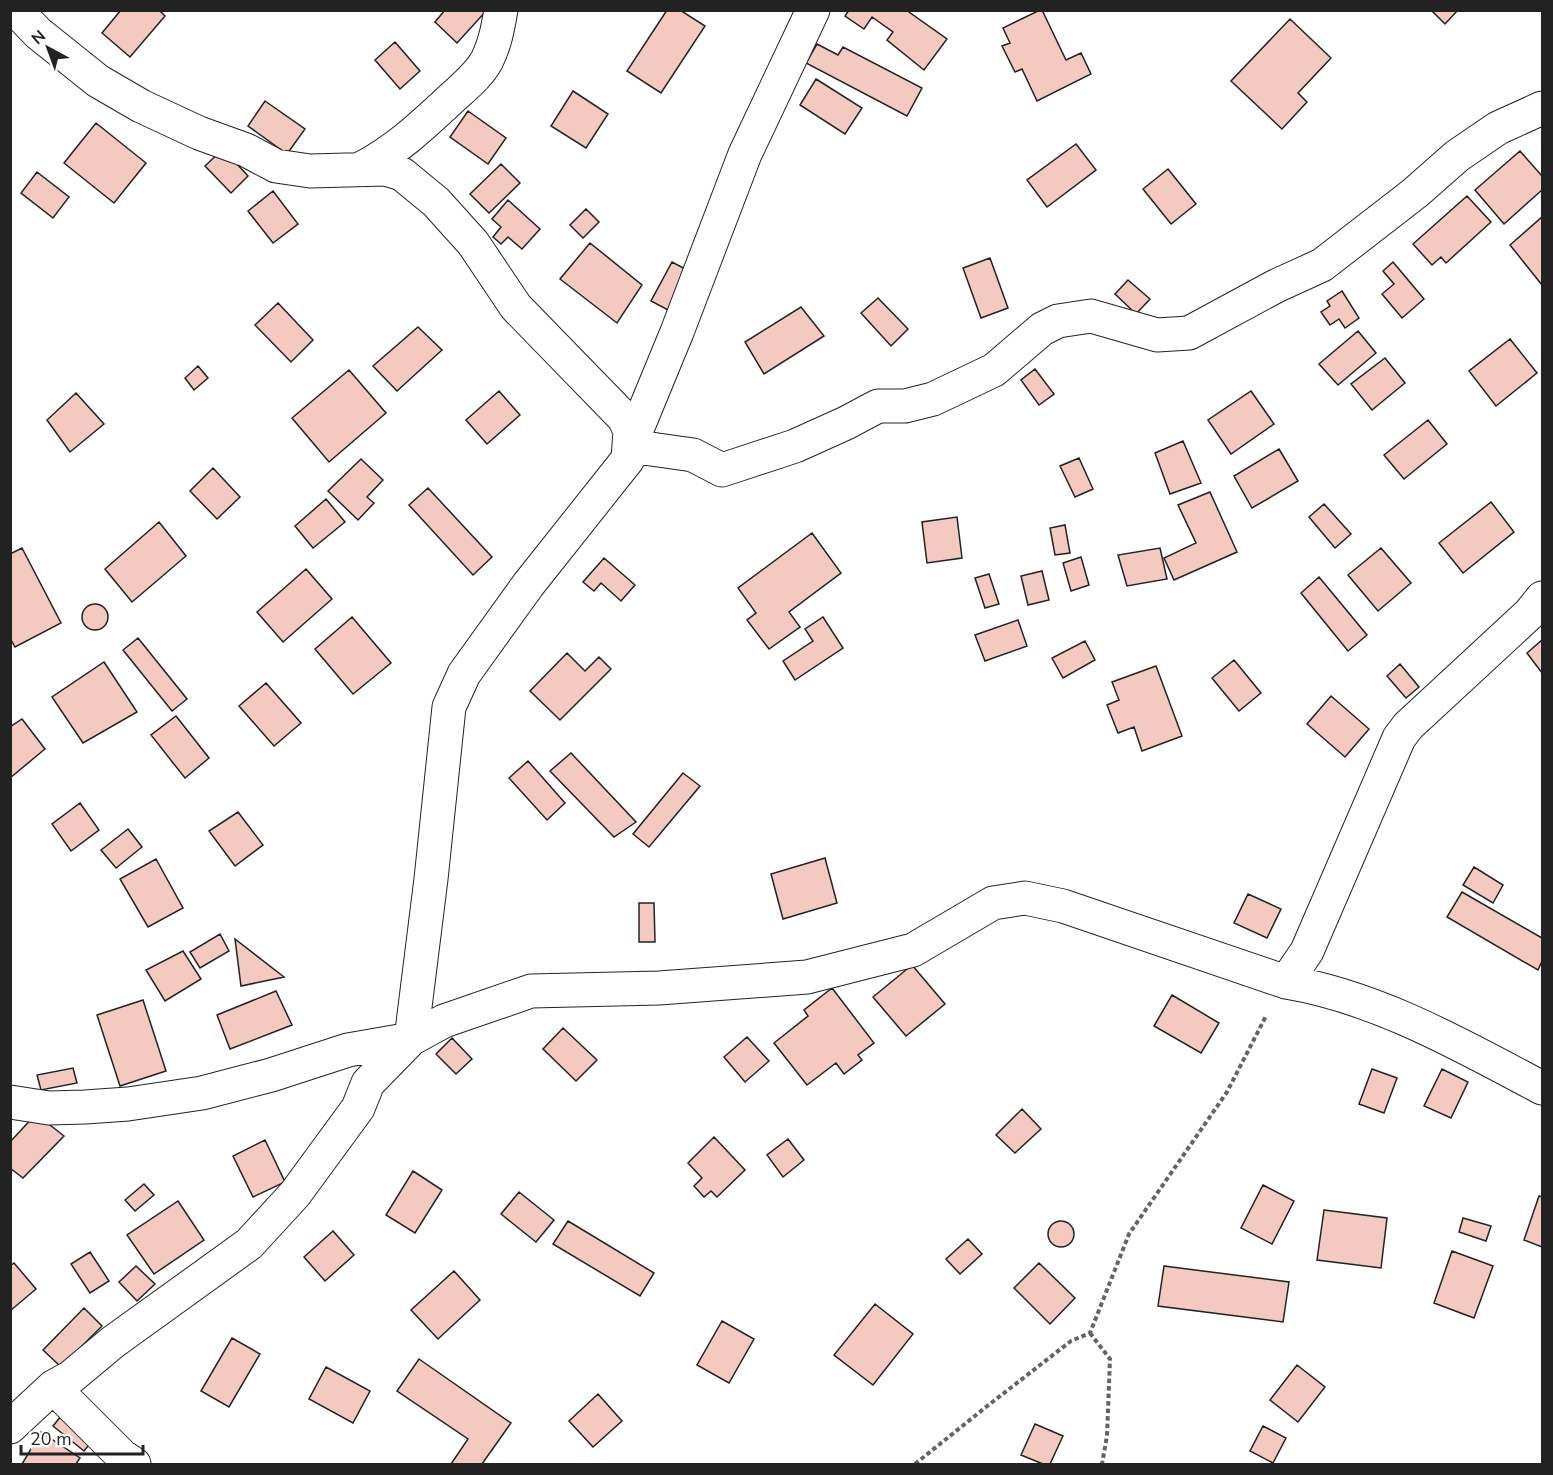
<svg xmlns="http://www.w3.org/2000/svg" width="1553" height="1475" viewBox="0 0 1553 1475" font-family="'Nunito Sans',sans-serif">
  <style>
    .building { fill: #f3c9c0; stroke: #222; stroke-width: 1.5 }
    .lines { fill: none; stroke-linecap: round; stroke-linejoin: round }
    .minor-casing { stroke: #222; stroke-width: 35 }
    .path { stroke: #646464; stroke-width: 4; stroke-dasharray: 4.5 3; stroke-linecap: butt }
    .minor { stroke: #fff; stroke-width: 33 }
  </style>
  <rect width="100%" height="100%" fill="#fff"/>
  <path class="building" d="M121 10H159L165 16 130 57 102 33Z
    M445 10H487L457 43 435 22Z
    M667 10H680L705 26 661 93 627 71Z
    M849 10H906L947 39 924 70 887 40 893 32 872 17 864 29 845 16Z
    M1040 10H1042L1066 60 1081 53 1091 74 1037 101 1022 69 1015 72 1002 46 1010 43 1003 28Z
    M1431 10H1458L1445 24Z
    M1290 19 1331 58 1298 93 1307 102 1282 129 1231 81Z
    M395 42 420 71 400 89 375 60Z
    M817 44 838 55 843 47 922 88 907 116 806 63Z
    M816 79 862 108 845 134 800 105Z
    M573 91 608 114 586 148 551 126Z
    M265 101 305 129 287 154 248 126Z
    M468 111 506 138 488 164 450 137Z
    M96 123 146 163 114 203 64 163Z
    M1076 144 1096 170 1047 207 1027 180Z
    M223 149 248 176 231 193 205 166Z
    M1520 151 1542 176V190L1504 224 1475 190Z
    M501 164 520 183 489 213 470 194Z
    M1168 169 1196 204 1171 224 1143 189Z
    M37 172 69 197 53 218 21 193Z
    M273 191 298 224 273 243 248 211Z
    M1467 196 1491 222 1446 263 1441 257 1432 265 1413 244Z
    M508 200 540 229 522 249 508 237 501 244 493 237 501 227 492 219Z
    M586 209 599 222 583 238 570 225Z
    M1542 217V285L1510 245Z
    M590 243 642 285 617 323 560 279Z
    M990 258 1008 308 981 318 963 268Z
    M672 262 689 271 668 310 651 301Z
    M1393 262 1424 299 1402 318 1382 294 1394 284 1383 271Z
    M1128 280 1150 299 1136 314 1115 294Z
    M1342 291 1359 318 1345 328 1339 319 1330 325 1321 312 1330 306 1327 301Z
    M878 298 908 329 891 346 861 313Z
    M278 303 313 340 291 362 255 325Z
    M801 307 824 336 764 374 745 342Z
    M418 327 442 350 397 391 373 366Z
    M1358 331 1376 353 1338 385 1319 364Z
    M1510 339 1537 373 1496 406 1469 371Z
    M1385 358 1405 383 1372 410 1351 384Z
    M198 366 208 378 194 390 185 378Z
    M1035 369 1054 394 1039 405 1021 380Z
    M349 370 386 413 329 462 292 418Z
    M499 391 520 415 487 444 466 420Z
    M1251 391 1274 424 1231 454 1208 420Z
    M76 393 104 424 70 452 47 420Z
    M1428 420 1447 444 1404 479 1384 455Z
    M1183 441 1201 483 1170 494 1155 453Z
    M1279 449 1298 481 1252 508 1234 476Z
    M1079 458 1093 489 1075 497 1060 466Z
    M361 459 383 480 367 497 374 503 358 520 328 491Z
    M213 468 240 497 217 519 190 491Z
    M428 488 492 557 473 575 409 505Z
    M1210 492 1237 552 1174 580 1164 558 1196 543 1178 505Z
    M326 499 345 522 313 548 295 526Z
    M1491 502 1514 532 1463 573 1439 543Z
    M1324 504 1351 534 1335 548 1309 517Z
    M957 517 962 558 927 563 922 522Z
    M159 522 186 556 132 602 105 569Z
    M1065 525 1070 553 1055 555 1050 528Z
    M812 533 841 573 789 612 800 627 769 649 747 620 756 613 738 588Z
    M22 548 61 623 15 647 10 638V554Z
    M1160 548 1167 579 1127 586 1118 555Z
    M1381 548 1411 583 1378 611 1348 575Z
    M1081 557 1089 585 1071 591 1063 563Z
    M604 558 635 585 621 601 601 583 594 591 583 582Z
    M306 569 332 599 283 642 257 612Z
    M1042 571 1049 600 1028 605 1021 576Z
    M989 574 999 604 985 608 975 578Z
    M1319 577 1367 635 1348 651 1301 593Z
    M82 617a13 13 0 1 1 26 0a13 13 0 1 1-26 0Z
    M352 617 391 663 353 694 315 649Z
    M823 617 843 648 795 680 783 661 813 641 805 629Z
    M1018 620 1027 646 985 661 975 635Z
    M138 638 187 699 172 711 123 650Z
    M1542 640V673L1527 653Z
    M1085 641 1095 660 1063 678 1052 658Z
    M567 653 585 671 599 657 611 669 560 720 530 691Z
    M1234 660 1261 693 1239 711 1212 678Z
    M104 662 137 712 83 743 52 697Z
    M1400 664 1419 687 1406 698 1387 676Z
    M1156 666 1182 736 1142 751 1134 727 1118 733 1107 705 1119 700 1112 682Z
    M266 683 301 723 274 746 239 706Z
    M1331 696 1369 729 1345 757 1307 724Z
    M176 716 209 758 185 778 151 735Z
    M22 719 45 749 10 778V727Z
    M571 753 636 822 614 837 550 771Z
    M528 761 565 803 547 820 509 778Z
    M683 773 700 786 649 847 633 834Z
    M80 803 99 830 71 851 52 824Z
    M238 812 263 845 235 866 209 831Z
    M128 829 142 847 116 868 101 850Z
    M825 858 837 903 783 919 771 874Z
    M156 859 183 908 148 927 120 879Z
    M1474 867 1503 885 1493 903 1463 885Z
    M1462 892 1542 938V961L1538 970 1447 917Z
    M1248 894 1281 909 1267 938 1234 923Z
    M639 903H654L655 942H639Z
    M220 934 229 951 200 968 190 952Z
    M235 939 284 977 241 986Z
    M183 951 201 979 165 1001 146 970Z
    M912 965 945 1004 906 1036 873 997Z
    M832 988 874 1043 858 1055 862 1060 844 1074 836 1063 807 1085 774 1043 808 1016 804 1010Z
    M276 991 292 1025 230 1049 217 1015Z
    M1172 995 1219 1023 1201 1053 1154 1026Z
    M143 1000 166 1071 120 1086 97 1015Z
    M563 1028 597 1060 576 1081 543 1049Z
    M747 1037 769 1061 745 1082 724 1057Z
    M452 1038 472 1059 456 1074 436 1054Z
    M73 1068 77 1083 41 1090 37 1075Z
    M1372 1069 1397 1078 1384 1113 1359 1104Z
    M1442 1069 1468 1082 1451 1118 1424 1106Z
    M1022 1109 1041 1129 1015 1153 996 1135Z
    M36 1114 64 1136 23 1178 10 1168V1142Z
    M714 1137 745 1170 717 1197 711 1191 704 1197 694 1186 702 1178 688 1163Z
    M788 1139 804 1160 783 1177 767 1155Z
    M265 1140 285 1182 253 1197 233 1156Z
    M413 1171 442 1190 415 1233 386 1215Z
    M144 1184 154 1195 135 1211 125 1200Z
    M1263 1185 1294 1201 1272 1244 1241 1228Z
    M519 1192 554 1220 536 1242 501 1214Z
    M1539 1196 1542 1197V1247L1524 1240Z
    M178 1201 204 1240 154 1274 127 1235Z
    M1324 1210 1387 1218 1381 1268 1317 1260Z
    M1463 1218 1491 1226 1486 1241 1459 1232Z
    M568 1221 654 1273 640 1296 553 1244Z
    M1048 1234a13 13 0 1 1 26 0a13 13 0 1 1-26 0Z
    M333 1231 354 1255 325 1281 304 1257Z
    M968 1239 982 1254 960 1274 946 1259Z
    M1452 1251 1493 1266 1474 1318 1434 1303Z
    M90 1252 109 1281 90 1293 71 1264Z
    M14 1263 36 1289 10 1311V1266Z
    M1039 1263 1075 1298 1050 1324 1014 1288Z
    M136 1266 155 1284 137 1301 119 1282Z
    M1164 1266 1289 1282 1283 1322 1158 1306Z
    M454 1271 480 1300 438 1339 411 1310Z
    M875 1304 913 1334 873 1385 834 1355Z
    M84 1308 102 1326 61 1367 43 1350Z
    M722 1321 754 1339 729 1383 697 1365Z
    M232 1338 260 1354 229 1407 201 1391Z
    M419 1359 511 1423 482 1464H451L468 1439 397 1391Z
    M1297 1365 1325 1387 1298 1422 1270 1400Z
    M326 1367 370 1391 353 1423 309 1399Z
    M598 1394 622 1421 593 1447 569 1421Z
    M66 1410 97 1435 84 1451 53 1426Z
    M1035 1424 1063 1436 1050 1464H1043L1021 1455Z
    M1263 1426 1286 1438 1273 1463 1250 1451Z
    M41 1432 80 1458 76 1464H22Z"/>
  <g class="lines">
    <g class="minor-casing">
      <path id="minor" d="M16 10 38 33 98 81 141 106 199 133 246 150 276 166 310 171 385 169 402 174 436 202 473 243 516 307 624 418 630 431 628 459 528 585 464 674 449 707 431 879 411 1039
        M362 168C397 150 424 124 453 97 465 86 479 75 487 60 495 44 498 27 501 10
        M630 446 693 455 722 470 795 446 846 423 878 406H905L933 399 994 370 1042 329 1058 321 1091 316 1157 335 1189 333 1276 286 1322 265 1415 193 1457 156 1498 128 1542 108
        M630 446 677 332 745 154 813 10
        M1286 982 1307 951 1399 738 1408 726 1530 613 1542 598
        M10 1102 49 1108 85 1107 128 1104 202 1093 271 1075 348 1050 411 1039
        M53 1387 122 1456 134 1464
        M10 1427 53 1387 71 1377 113 1342 249 1244 295 1194 358 1108 368 1083 411 1039 444 1021 531 991 659 988 807 977 913 950 993 903 1025 898 1063 906 1286 982C1377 997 1461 1045 1542 1088"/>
    </g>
    <path class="path" d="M1090 1333 1110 1359 1107 1436 1102 1464
      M915 1464 986 1407 1071 1341 1090 1333 1129 1234 1227 1092 1266 1016"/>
    <use href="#minor" class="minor"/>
  </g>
  <rect width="1553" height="1475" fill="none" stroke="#222222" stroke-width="24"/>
  <g transform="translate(48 48) rotate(319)" stroke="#ffffff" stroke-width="4.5" paint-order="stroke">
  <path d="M0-4.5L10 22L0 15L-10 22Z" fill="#222222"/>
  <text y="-9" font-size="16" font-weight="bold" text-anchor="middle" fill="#222222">N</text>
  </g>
  <path d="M21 1445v9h122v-9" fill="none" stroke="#222222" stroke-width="3"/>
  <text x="30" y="1445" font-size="18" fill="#222222" stroke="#ffffff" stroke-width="4.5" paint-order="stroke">20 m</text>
</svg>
